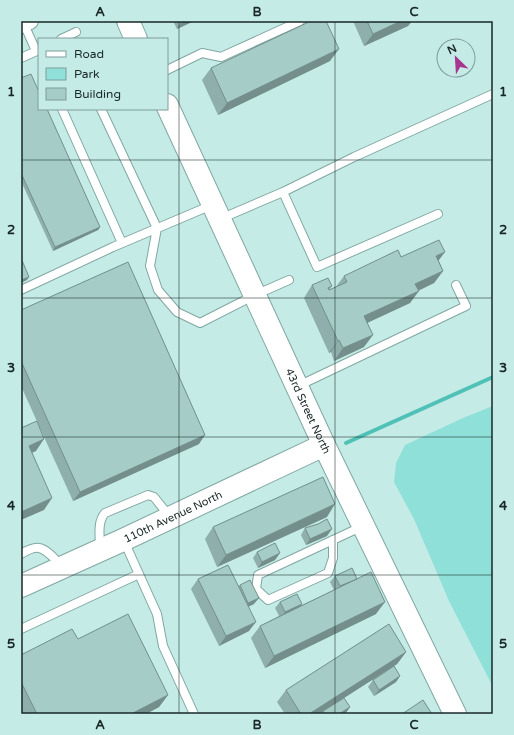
<svg xmlns="http://www.w3.org/2000/svg" width="514" height="735" viewBox="0 0 514 735" font-family="'Varela Round',sans-serif">
  <style>
    .green { fill: #8fe0d8 }
    .lines { fill: none; stroke-linecap: round; stroke-linejoin: round }
    .stream { stroke: #50c1b7; stroke-width: 4 }
    .lane-casing { stroke: #81a7a2; stroke-width: 10 }
    .street-casing { stroke: #81a7a2; stroke-width: 18 }
    .secondary-casing { stroke: #81a7a2; stroke-width: 24 }
    .lane { stroke: #fff; stroke-width: 8 }
    .street { stroke: #fff; stroke-width: 16 }
    .secondary { stroke: #fff; stroke-width: 22 }
    .wall { fill: #8eafab }
    .shaded-wall { fill: #748f8b }
    .building { fill: #a5ccc7; stroke: #748f8b }
    .grid { fill: none; stroke: #192827; stroke-width: 1; stroke-opacity: 0.55 }
    .labels { text-anchor: middle; dominant-baseline: central; stroke-width: 3; stroke-linejoin: round; paint-order: stroke }
    .street-label { font-size: 11px; fill: #192827; stroke: #c4ebe6 }
    .neatline { fill: none; stroke: #192827; stroke-width: 1.5 }
    .grid-label { font-size: 13px; text-anchor: middle; font-weight: bold; fill: #192827 }
  </style>
  <rect width="100%" height="100%" fill="#c4ebe6"/>
  <path class="green" d="M493 406V687L449 601 414 519 394 482 396 463 405 445 463 418Z"/>
  <g class="lines">
    <path class="stream" d="M346 443 493 377"/>
    <g class="lane-casing">
      <path id="lane" d="M24 24 36 51
        M61 39 76 32
        M21 58 39 50
        M167 70 202 53 221 57 300 21
        M62 109 122 243
        M101 109 157 228 150 266 158 290 177 312 200 323 255 295 289 280
        M283 192 354 157 493 94
        M220 219 283 192 317 267 438 214
        M21 290 113 247 212 205
        M298 386 466 306 456 285
        M333 540V558L328 573 268 600 256 589 258 575 363 526
        M124 541 157 614 163 646 194 714
        M100 548C100 536 97 522 105 513L148 495 154 497 170 517
        M21 554C26 551 33 547 39 548 47 549 56 561 62 566
        M21 629 139 574"/>
    </g>
    <g class="street-casing">
      <path id="street" d="M21 25 30 21"/>
    </g>
    <g class="secondary-casing">
      <g id="secondary">
        <path d="M128 21 136 39"/>
        <path id="s1" d="M167 105 324 445 455 714"/>
        <path id="s2" d="M21 586 123 540 324 445"/>
      </g>
    </g>
    <use href="#lane" class="lane"/>
    <use href="#street" class="street"/>
    <use href="#secondary" class="secondary"/>
  </g>
  <path class="wall" d="M173 21H194L177 29Z
    M353 21H412L408 26 364 46Z
    M330 61 218 115 202 80 211 68Z
    M21 78 100 227 98 230 53 251 21 181Z
    M401 257 439 261 443 271 434 283 418 291 410 303 367 323 364 347 334 361 331 352 329 353 304 298 312 285 332 286 329 290 335 288 344 276Z
    M21 310 199 444 73 501 21 386Z
    M327 517 217 567 205 539 213 527Z
    M318 524 327 536 306 545 301 535 305 528Z
    M257 552 280 553 275 560 258 568 253 558Z
    M335 576 357 579 376 614 265 668 251 638 260 626 279 616 275 608 280 602 302 604 300 606 334 590 330 582Z
    M198 579 238 586 240 585 254 604 248 607 249 631 219 646 191 589Z
    M78 639 168 695 159 707 146 714H23L21 711V655Z
    M406 652 397 664 328 708 350 707 345 714H321L323 712 319 714H285L277 702 286 690Z
    M400 676 396 682 374 696 368 687 373 680Z"/>
  <path class="shaded-wall" d="M182 21H194L177 29Z
    M401 21H412L408 26 364 46 373 34Z
    M339 49 330 61 218 115 227 103Z
    M100 227 98 230 53 251 55 247Z
    M445 252 436 264V256Z
    M443 271 434 283 407 296 415 284Z
    M29 277 27 280 21 283V280Z
    M419 291 410 303 356 328 364 316Z
    M373 335 364 347 334 361 343 348Z
    M339 340 331 352 329 353 338 341Z
    M205 435 199 444 73 501 80 492Z
    M44 439 36 451 21 458 29 446Z
    M52 498 44 510 21 520V512Z
    M335 504 327 517 217 567 226 555Z
    M332 529 327 536 306 545 310 539Z
    M280 553 275 560 258 568 262 562Z
    M259 598 254 604 243 609 248 603Z
    M385 602 376 614 265 668 274 656Z
    M302 604 297 611 280 618 285 612Z
    M256 622 249 631 219 646 226 636Z
    M406 652 397 664 319 714H309Z
    M400 676 396 682 374 696 379 690Z
    M168 695 159 707 146 714H131Z
    M350 707 345 714H339Z"/>
  <path class="building" d="M311 21H326L339 49 227 103 211 68Z
    M367 21H401L373 34Z
    M31 74 39 92V109H47L100 227 55 247 21 173V78Z
    M439 240 445 252 436 256 443 271 415 284 419 291 364 316 373 335 343 348 339 340 338 341 312 285 328 278 332 286 328 288 329 290 347 282 344 276 398 250 401 257Z
    M21 258 29 277 21 280Z
    M128 262 205 435 80 492 21 361V310Z
    M37 421 44 439 29 446 52 498 21 512V428Z
    M323 477 335 504 226 555 213 527Z
    M327 519 332 529 310 539 305 528 318 524Z
    M275 543 280 553 262 562 257 552Z
    M228 565 256 622 226 636 198 579Z
    M352 568 357 579 340 586 335 576Z
    M371 572 385 602 274 656 260 626Z
    M250 580 259 598 248 603 240 585Z
    M297 594 302 604 285 612 280 602Z
    M128 614 168 695 131 714H37L21 682V655L72 629 78 639Z
    M389 624 406 652 309 714H301L286 690Z
    M394 666 400 676 379 690 373 680Z
    M344 698 350 707 339 714H325L323 711Z
    M423 700 432 714H402Z"/>
  <path class="grid" d="M179 21V714M335 21V714M21 160H493M21 298H493M21 437H493M21 575H493"/>
  <g class="labels">
    <g class="street-label">
      <text stroke="none"><textPath href="#s1" startOffset="337">43rd Street North</textPath></text>
      <text stroke="none"><textPath href="#s2" startOffset="167">110th Avenue North</textPath></text>
    </g>
  </g>
  <rect width="514" height="735" fill="none" stroke="#c4ebe6" stroke-width="44"/>
  <rect x="38" y="38" width="130" height="72" fill="#c4ebe6" stroke="#809d9a"/>
  <rect x="46" y="51" width="20" height="6" fill="#ffffff" stroke="#809d9a"/>
  <text x="74" y="58" font-size="12" fill="#192827">Road</text>
  <rect x="46" y="68" width="20" height="12" fill="#8fe0d8" stroke="#809d9a"/>
  <text x="74" y="78" font-size="12" fill="#192827">Park</text>
  <rect x="46" y="88" width="20" height="12" fill="#a5ccc7" stroke="#809d9a"/>
  <text x="74" y="98" font-size="12" fill="#192827">Building</text>
  <g transform="translate(456 58) rotate(335)"><circle r="19" fill="#c4ebe6" stroke="#809d9a"/>
  <path d="M0-3L7 15L0 10L-7 15Z" fill="#a83690"/>
  <text y="-6" font-size="11" font-weight="bold" text-anchor="middle" fill="#192827">N</text>
  </g>
  <rect x="22" y="22" width="470" height="691" class="neatline"/>
  <g class="grid-label">
    <text x="100" y="16">A</text>
    <text x="257" y="16">B</text>
    <text x="414" y="16">C</text>
    <text x="11" y="96">1</text>
    <text x="503" y="96">1</text>
    <text x="11" y="234">2</text>
    <text x="503" y="234">2</text>
    <text x="11" y="372">3</text>
    <text x="503" y="372">3</text>
    <text x="11" y="510">4</text>
    <text x="503" y="510">4</text>
    <text x="11" y="648">5</text>
    <text x="503" y="648">5</text>
    <text x="100" y="729">A</text>
    <text x="257" y="729">B</text>
    <text x="414" y="729">C</text>
  </g>
</svg>
